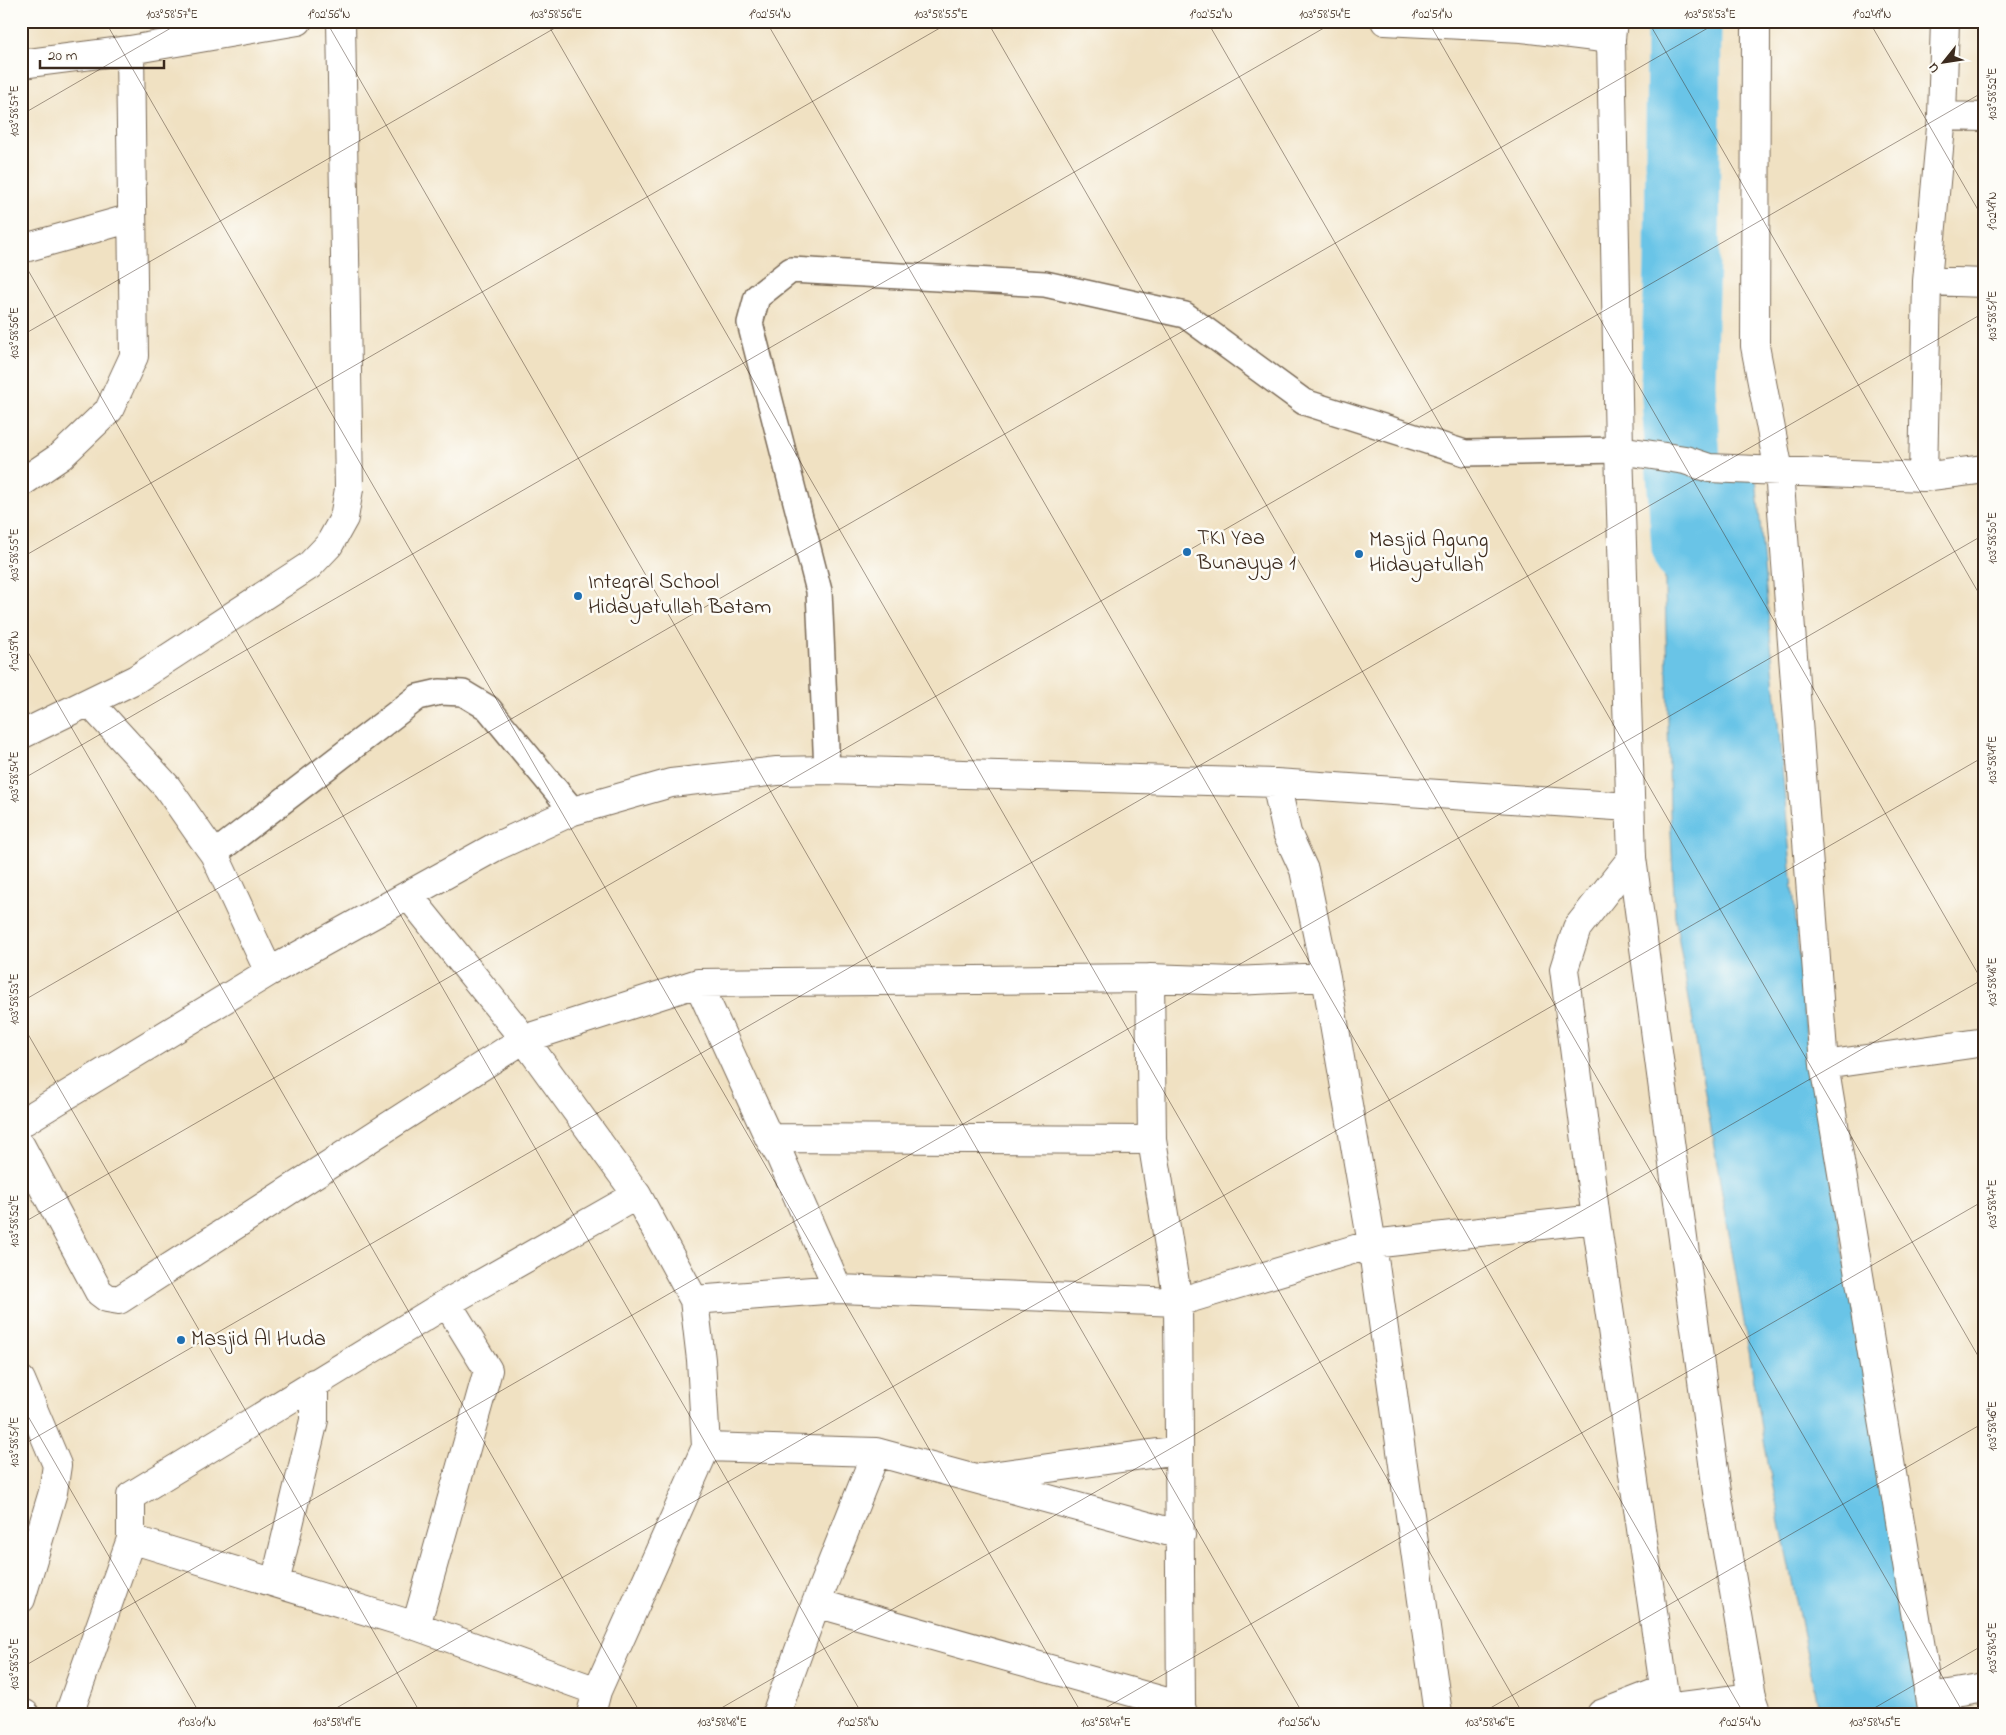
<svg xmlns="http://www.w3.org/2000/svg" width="2006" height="1735" viewBox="0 0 2006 1735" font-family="'Indie Flower',sans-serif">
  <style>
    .water { fill: #69c4e7; stroke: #527782 }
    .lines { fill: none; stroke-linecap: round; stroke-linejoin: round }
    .river { stroke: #69c4e7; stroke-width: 75 }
    .service-casing { stroke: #7a6a57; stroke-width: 28 }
    .minor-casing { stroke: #7a6a57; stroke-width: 30 }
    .tertiary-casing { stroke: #7a6a57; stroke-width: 30 }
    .service { stroke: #fff; stroke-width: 25 }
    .minor { stroke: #fff; stroke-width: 28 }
    .tertiary { stroke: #fff; stroke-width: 28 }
    .ticks { fill: none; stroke: #3b2a1e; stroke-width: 1; stroke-opacity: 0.45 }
    .poi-dot { fill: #1f6fb2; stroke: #fdfcf7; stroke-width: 2 }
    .labels { text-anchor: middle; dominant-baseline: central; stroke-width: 5; stroke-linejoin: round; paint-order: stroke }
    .poi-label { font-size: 22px; fill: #3b2a1e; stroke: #fdfcf7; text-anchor: start }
    .neatline { fill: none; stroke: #3b2a1e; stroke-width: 2 }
    .ticks-label { font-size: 12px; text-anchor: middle; fill: #3b2a1e }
  </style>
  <rect width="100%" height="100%" fill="#fdfcf7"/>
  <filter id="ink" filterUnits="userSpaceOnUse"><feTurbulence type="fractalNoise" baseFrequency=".02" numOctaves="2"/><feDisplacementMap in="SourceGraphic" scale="10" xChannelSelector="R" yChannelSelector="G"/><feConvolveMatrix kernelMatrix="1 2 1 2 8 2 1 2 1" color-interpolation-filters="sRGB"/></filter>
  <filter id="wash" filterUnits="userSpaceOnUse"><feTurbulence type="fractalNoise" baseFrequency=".0096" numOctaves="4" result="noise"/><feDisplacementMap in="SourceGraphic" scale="20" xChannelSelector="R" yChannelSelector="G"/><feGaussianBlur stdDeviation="1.12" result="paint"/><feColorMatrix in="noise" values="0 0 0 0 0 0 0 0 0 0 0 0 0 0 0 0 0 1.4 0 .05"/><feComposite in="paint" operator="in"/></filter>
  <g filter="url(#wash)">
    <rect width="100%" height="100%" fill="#f0e1c2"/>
    <path class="water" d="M1662 451 1692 458 1754 455 1806 1034 1924 1714H1819L1768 1463 1675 917 1670 812Z"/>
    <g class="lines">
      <path class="river" d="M1684 21 1682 263 1678 385 1689 548"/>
    </g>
  </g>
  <g filter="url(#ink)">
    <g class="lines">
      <g class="service-casing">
        <path id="service" d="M827 770 819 591 750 323 757 297 791 270 1045 284 1185 315 1304 402 1465 453 1619 450
          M214 854 418 697 440 692 463 693 488 708 573 811"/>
      </g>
      <g class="minor-casing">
        <path id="minor" d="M1385 21 1522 28 1611 39
          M1756 21 1755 346 1779 471 1824 1065 1932 1714
          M21 64 130 50 298 21
          M1942 116 1985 117
          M21 249 132 218
          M1927 281 1985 283
          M1619 450 1685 460 1709 468 1923 477 1985 469
          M1923 477 1927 281 1942 116 1945 21
          M21 483 61 456 109 410 134 356 130 50
          M90 703 167 787 201 836 214 854 269 972
          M21 735 136 679 309 566 329 545 344 518 349 489 341 21
          M1276 783 1287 833 1304 870 1326 977 1372 1244 1438 1714
          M1632 858 1577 928 1564 969 1596 1219 1667 1708
          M408 895 524 1039 637 1195 694 1300 701 1360 706 1447 597 1691 591 1714
          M1150 978 1152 1140 1178 1302 1181 1706 1178 1714
          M698 983 769 1138 780 1156 838 1289
          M1824 1065 1985 1042
          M21 1123 269 972 495 847 573 811 671 783 777 771 827 770 1276 783 1629 807
          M769 1138 1152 1140
          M21 1146 99 1292 107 1298 119 1300 524 1039 698 983 1150 978 1234 981 1326 977
          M694 1300 838 1289 1178 1302 1372 1244 1596 1219
          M21 1380 57 1465 53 1492 21 1599
          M706 1447 876 1452 1181 1535
          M983 1477 1179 1450
          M131 1539 416 1626 597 1691
          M275 1583 314 1420V1383
          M816 1603 1181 1706 1183 1714
          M416 1626 488 1370 447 1303
          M1930 1697 1985 1688
          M21 1713 25 1714
          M69 1714 131 1539V1496L447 1303 637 1195
          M776 1714 816 1603 876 1452
          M1601 1714 1663 1690
          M1655 1714 1667 1708 1752 1697"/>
      </g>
      <g class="tertiary-casing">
        <path id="tertiary" d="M1613 21 1611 39 1619 450 1632 858 1717 1492 1752 1697 1758 1714"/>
      </g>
      <use href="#service" class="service"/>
      <use href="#minor" class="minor"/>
      <use href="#tertiary" class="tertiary"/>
    </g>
  </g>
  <path class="ticks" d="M105 21 1082 1714M326 21 1303 1714M546 21 1523 1714M766 21 1744 1714M987 21 1964 1714M1207 21 1985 1368M1428 21 1985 986M1648 21 1985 604M1869 21 1985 222M21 115 183 21M21 258 862 1714M21 336 567 21M21 558 952 21M21 640 641 1714M21 780 1336 21M21 1002 1720 21M21 1022 421 1714M21 1224 1985 91M21 1404 200 1714M21 1446 1985 312M21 1668 1985 534M326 1714 1985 756M711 1714 1985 978M1095 1714 1985 1200M1480 1714 1985 1422M1864 1714 1985 1644"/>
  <g class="poi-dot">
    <circle cx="1187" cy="552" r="5"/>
    <circle cx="1359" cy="554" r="5"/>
    <circle cx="578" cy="596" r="5"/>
    <circle cx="181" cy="1340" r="5"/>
  </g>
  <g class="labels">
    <g class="poi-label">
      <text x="1197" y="539">TKI Yaa<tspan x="1197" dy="25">Bunayya 1</tspan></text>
      <text x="1369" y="541">Masjid Agung<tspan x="1369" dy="25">Hidayatullah</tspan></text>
      <text x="588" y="583">Integral School<tspan x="588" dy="25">Hidayatullah Batam</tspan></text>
      <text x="191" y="1340">Masjid Al Huda</text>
    </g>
  </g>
  <rect width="2006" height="1735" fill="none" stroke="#fdfcf7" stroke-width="55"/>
  <g transform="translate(1944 62) rotate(240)" stroke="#fdfcf7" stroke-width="4" paint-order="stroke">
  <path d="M0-4L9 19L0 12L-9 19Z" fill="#3b2a1e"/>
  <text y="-8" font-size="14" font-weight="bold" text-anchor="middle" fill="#3b2a1e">U</text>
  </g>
  <path d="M40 60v8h124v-8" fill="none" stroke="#3b2a1e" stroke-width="2.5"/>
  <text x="48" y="60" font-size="15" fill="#3b2a1e" stroke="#fdfcf7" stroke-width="4" paint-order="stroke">20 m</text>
  <rect x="28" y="28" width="1950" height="1680" class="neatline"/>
  <g class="ticks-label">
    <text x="172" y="18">103°58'57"E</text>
    <text x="329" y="18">1°02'56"N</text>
    <text x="556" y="18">103°58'56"E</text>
    <text x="770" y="18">1°02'54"N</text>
    <text x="941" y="18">103°58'55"E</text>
    <text x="1211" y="18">1°02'52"N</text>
    <text x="1325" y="18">103°58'54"E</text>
    <text x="1432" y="18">1°02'51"N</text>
    <text x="1710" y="18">103°58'53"E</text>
    <text x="1872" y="18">1°02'49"N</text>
    <text transform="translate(1992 94) rotate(-90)" y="4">103°58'52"E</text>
    <text transform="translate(14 111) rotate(-90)" y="4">103°58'57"E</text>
    <text transform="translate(1992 211) rotate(-90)" y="4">1°02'49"N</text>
    <text transform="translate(1992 316) rotate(-90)" y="4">103°58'51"E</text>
    <text transform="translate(14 333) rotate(-90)" y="4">103°58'56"E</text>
    <text transform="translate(1992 538) rotate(-90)" y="4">103°58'50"E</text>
    <text transform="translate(14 555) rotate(-90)" y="4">103°58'55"E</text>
    <text transform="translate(14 651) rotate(-90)" y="4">1°02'59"N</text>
    <text transform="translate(1992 760) rotate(-90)" y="4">103°58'49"E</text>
    <text transform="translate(14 777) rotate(-90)" y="4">103°58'54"E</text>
    <text transform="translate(1992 982) rotate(-90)" y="4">103°58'48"E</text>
    <text transform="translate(14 999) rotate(-90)" y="4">103°58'53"E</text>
    <text transform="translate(1992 1204) rotate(-90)" y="4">103°58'47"E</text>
    <text transform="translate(14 1221) rotate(-90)" y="4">103°58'52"E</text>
    <text transform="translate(1992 1426) rotate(-90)" y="4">103°58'46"E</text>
    <text transform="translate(14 1442) rotate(-90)" y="4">103°58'51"E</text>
    <text transform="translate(1992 1648) rotate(-90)" y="4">103°58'45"E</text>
    <text transform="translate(14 1664) rotate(-90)" y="4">103°58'50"E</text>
    <text x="197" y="1726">1°03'01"N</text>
    <text x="337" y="1726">103°58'49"E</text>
    <text x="722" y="1726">103°58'48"E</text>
    <text x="858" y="1726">1°02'58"N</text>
    <text x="1106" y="1726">103°58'47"E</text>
    <text x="1299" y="1726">1°02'56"N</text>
    <text x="1490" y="1726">103°58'46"E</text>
    <text x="1740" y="1726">1°02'54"N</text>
    <text x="1875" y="1726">103°58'45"E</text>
  </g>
</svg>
